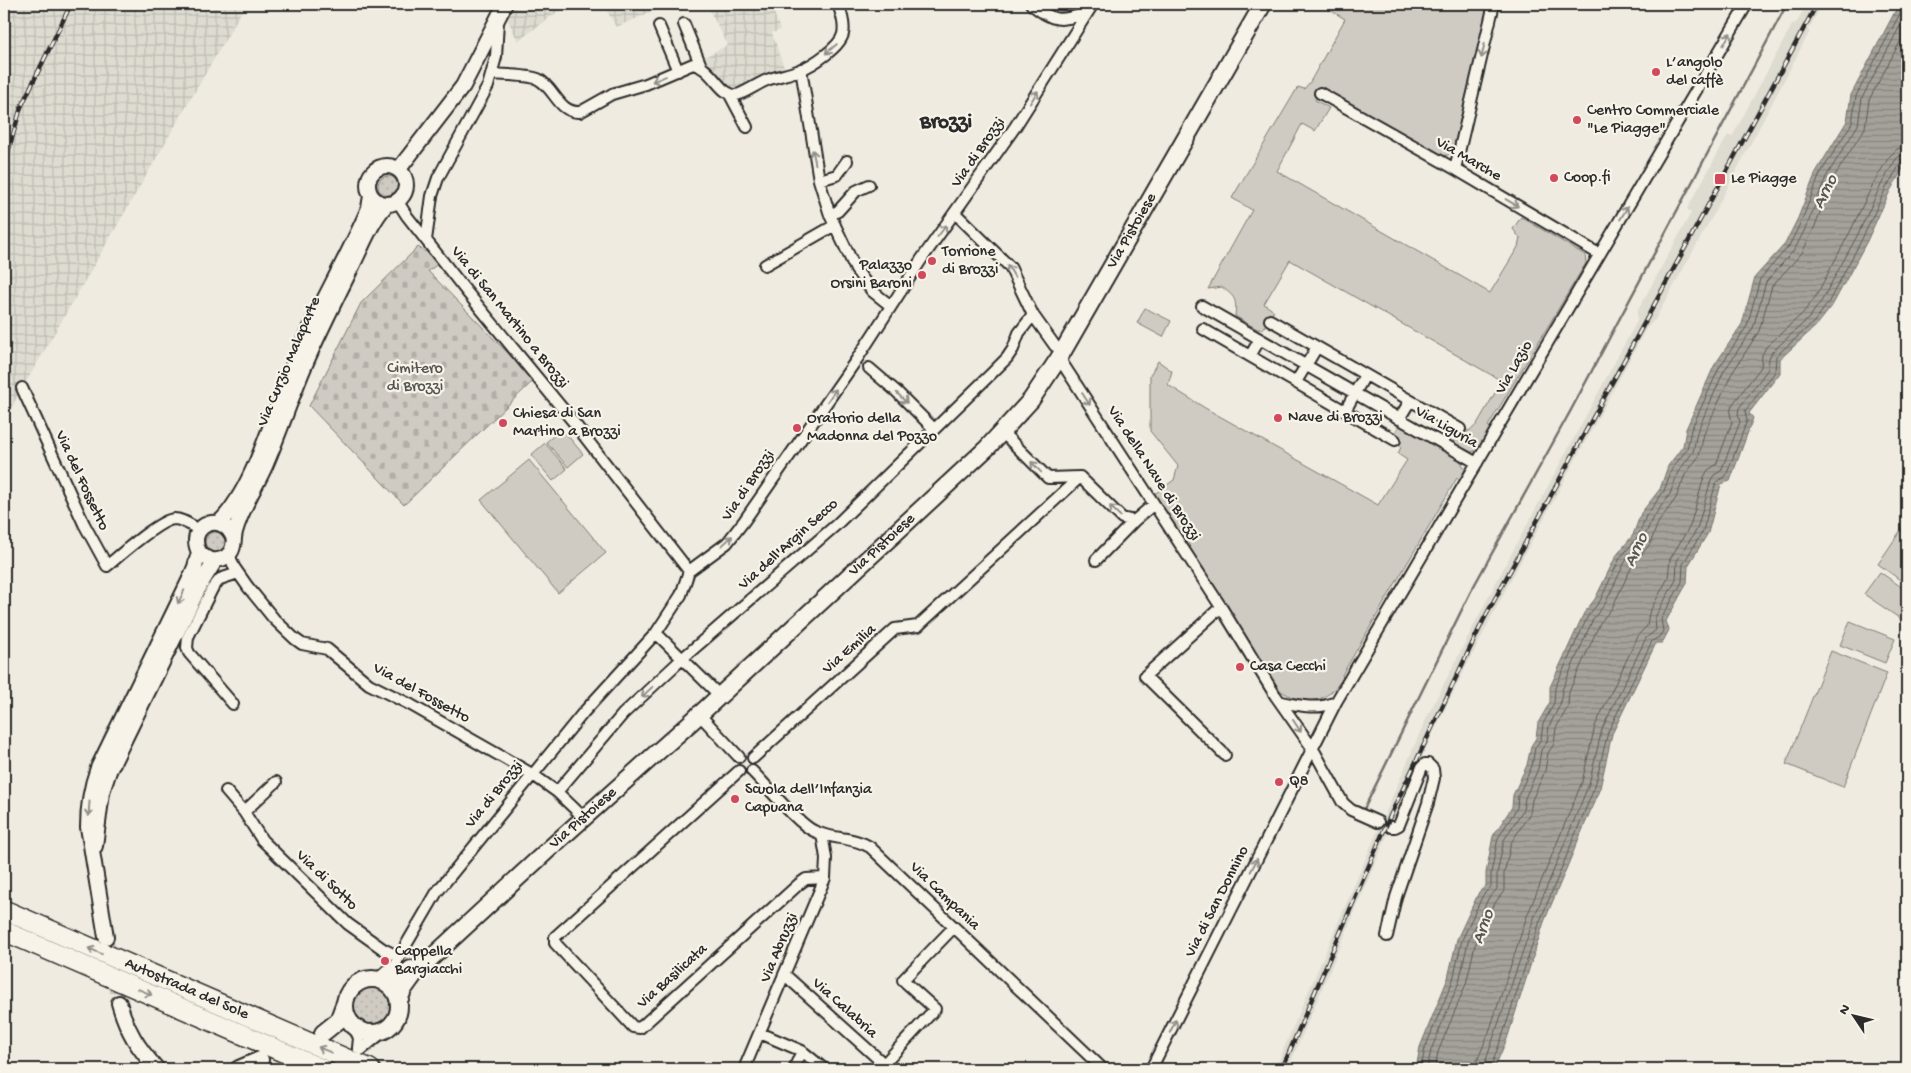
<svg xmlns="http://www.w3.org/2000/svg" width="1911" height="1073" viewBox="0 0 1911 1073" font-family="'Gochi Hand',sans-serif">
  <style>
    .built { fill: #dedbd1 }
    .industrial { fill: url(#industrial-grid) }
    .grass { fill: url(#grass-dots); stroke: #7d7b76 }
    .cemetery { fill: url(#cemetery-stones); stroke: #7d7b76 }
    .park { fill: #cfcbc2; stroke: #7d7b76 }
    .water { fill: url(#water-rules); stroke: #74726e }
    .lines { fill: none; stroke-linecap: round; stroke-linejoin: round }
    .shore { stroke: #5b5b57; stroke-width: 1 }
    .stream { stroke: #74726e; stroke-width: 2.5 }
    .secondary-tunnel { stroke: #c8c5bc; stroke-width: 14; stroke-dasharray: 14 7; stroke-linecap: butt }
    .street-casing { stroke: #2b2b2b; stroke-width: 14 }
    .secondary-casing { stroke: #2b2b2b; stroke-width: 18 }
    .primary-casing { stroke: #2b2b2b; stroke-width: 20 }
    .highway-casing { stroke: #2b2b2b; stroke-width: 22 }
    .street { stroke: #f7f3e8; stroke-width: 10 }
    .secondary { stroke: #f7f3e8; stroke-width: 14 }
    .primary { stroke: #f7f3e8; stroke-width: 16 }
    .highway { stroke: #f7f3e8; stroke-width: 19 }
    .rail-casing { stroke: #2b2b2b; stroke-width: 4.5 }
    .rail { stroke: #f7f3e8; stroke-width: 2.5; stroke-dasharray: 8; stroke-linecap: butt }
    .oneway { stroke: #918f8a }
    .poi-dot { fill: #d1495b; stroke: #f7f3e8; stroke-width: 2 }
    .labels { text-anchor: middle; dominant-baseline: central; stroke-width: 4.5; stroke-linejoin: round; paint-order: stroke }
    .poi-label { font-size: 16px; fill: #2b2b2b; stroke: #f7f3e8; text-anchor: start }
    .street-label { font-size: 16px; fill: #2b2b2b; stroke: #f7f3e8 }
    .park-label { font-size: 16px; fill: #545351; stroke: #f7f3e8 }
    .water-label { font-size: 18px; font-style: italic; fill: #555552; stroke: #f7f3e8 }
    .district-label { font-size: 21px; font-weight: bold; fill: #2b2b2b; stroke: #f7f3e8 }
  </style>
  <defs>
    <pattern id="industrial-grid" width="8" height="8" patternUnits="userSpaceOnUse" patternTransform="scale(1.25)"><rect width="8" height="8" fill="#dedbd1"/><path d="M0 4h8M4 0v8" fill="none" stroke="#bfbcb4"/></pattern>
    <pattern id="grass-dots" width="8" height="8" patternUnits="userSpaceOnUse" patternTransform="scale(1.25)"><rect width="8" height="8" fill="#cfcbc2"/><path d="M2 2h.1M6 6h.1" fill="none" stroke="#b2aea7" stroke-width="1.8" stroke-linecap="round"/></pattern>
    <pattern id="cemetery-stones" width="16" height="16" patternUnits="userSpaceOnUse" patternTransform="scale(1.25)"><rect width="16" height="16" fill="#cfcbc2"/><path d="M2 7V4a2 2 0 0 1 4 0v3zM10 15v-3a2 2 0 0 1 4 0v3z" fill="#b2aea7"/></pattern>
    <pattern id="water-rules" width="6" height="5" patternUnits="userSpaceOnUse" patternTransform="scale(1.25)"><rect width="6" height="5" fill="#a4a29a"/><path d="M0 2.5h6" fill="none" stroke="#86847e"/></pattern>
  </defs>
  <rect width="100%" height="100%" fill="#efebe0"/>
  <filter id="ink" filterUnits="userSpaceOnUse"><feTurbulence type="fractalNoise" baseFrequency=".02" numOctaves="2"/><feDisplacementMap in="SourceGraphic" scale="10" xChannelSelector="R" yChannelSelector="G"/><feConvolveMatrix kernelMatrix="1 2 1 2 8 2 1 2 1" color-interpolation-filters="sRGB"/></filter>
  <g filter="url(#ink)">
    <path class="built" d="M1807 4H1822L1809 29V33L1712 217 1655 320 1647 327 1505 591 1436 726 1398 810 1288 1069H1275L1425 721 1494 586 1637 321V312L1691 213 1687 209 1728 135 1732 137 1792 25 1797 22Z"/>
    <path class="industrial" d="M4 4H246L4 420Z
      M500 4H568L518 41Z
      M603 4H671L616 27Z
      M706 4H771L780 30 772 33 785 70 732 91 701 59 728 45Z"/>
    <path class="grass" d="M378 186a10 10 0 1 1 20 0a10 10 0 1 1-20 0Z
      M205 542a10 10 0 1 1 20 0a10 10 0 1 1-20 0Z
      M350 1007a21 21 0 1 1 42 0a21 21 0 1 1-42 0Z"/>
    <path class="cemetery" d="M418 247 431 255 438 264 428 271 534 380 404 505 309 406 361 303Z"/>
    <path class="park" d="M1037 4H1077C1061 15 1053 15 1037 4Z
      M1328 4H1488L1453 150 1448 155 1440 156 1322 89 1315 100 1329 108 1315 131 1302 124 1277 171 1490 293 1518 247 1520 238 1513 229 1521 217 1585 255 1586 263 1488 426 1492 429 1477 451 1471 452 1465 449 1459 459 1465 469 1460 480 1457 478 1342 675 1343 678C1325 705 1306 706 1279 690L1153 495 1174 480 1178 466 1150 431V375L1158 361 1172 371 1168 385 1205 408 1378 505 1407 460 1398 454 1401 447 1394 435 1399 425 1446 453 1460 431C1468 432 1472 430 1477 424L1502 381 1290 260 1264 304 1274 311 1263 329H1257L1235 316C1237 299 1235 297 1222 287L1208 289 1252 210 1232 198 1298 87 1304 89 1310 82 1345 19 1325 7Z
      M1145 308 1171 321 1163 337 1137 323Z
      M562 429 583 454 568 467 546 442Z
      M545 443 567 469 553 481 531 455Z
      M529 460 606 553 558 593 481 500Z
      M1907 521V585L1878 564Z
      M1880 572 1907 591V618L1905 622 1864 594Z
      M1850 621 1895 639 1885 663 1840 645Z
      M1831 651 1887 673 1843 787 1786 764Z"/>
    <path class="water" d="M1899 4H1907V162L1890 191 1867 241 1832 306 1817 325 1780 359V373L1749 413 1753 418 1730 481 1721 484 1708 533 1688 566 1687 583 1666 621 1669 630 1662 643H1656L1612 734 1600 788 1544 922 1507 1039 1494 1069H1416L1420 1047 1448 978 1457 939 1479 892 1486 886V873L1493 836 1512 807 1513 795 1527 765 1531 746 1536 738 1538 723 1550 702V687L1584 613 1595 599 1616 556 1633 535 1641 513 1660 489 1668 466 1683 446 1686 429 1714 366 1742 324 1755 277 1785 244 1798 218 1816 172 1847 121 1851 95Z"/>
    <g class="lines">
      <path class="shore" d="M1421 1069 1425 1048 1453 980 1462 940 1483 895 1491 887V873L1498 838 1517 808 1518 796 1532 766 1535 748 1541 739 1543 724 1554 703 1555 688 1588 616 1600 601 1620 558 1638 537 1646 516 1664 491 1672 469 1687 449 1691 430 1719 368 1747 326 1760 279 1789 246 1802 220 1820 174 1852 123 1856 96 1903 8V4
        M1427 1069 1431 1050 1459 982 1468 942 1488 899 1497 889V874L1504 840 1523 810 1525 798 1538 769 1541 750 1547 742 1549 726 1560 705 1562 690 1593 619 1605 604 1625 562 1643 540 1652 519 1670 494 1678 472 1693 452 1697 432 1724 371 1753 328 1766 282 1795 249 1808 223 1826 177 1858 125 1862 98 1907 13
        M1435 1069 1438 1052 1466 984 1475 945 1495 903 1504 891V874L1511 843 1530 813 1532 800 1545 771 1548 753 1554 744 1556 728 1568 707 1569 692 1600 623 1612 608 1632 566 1650 544 1658 523 1676 498 1685 475 1699 456 1704 434 1731 375 1759 331 1772 286 1802 253 1815 226 1832 180 1865 128 1869 100 1907 29
        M1476 1069 1477 1061 1489 1032 1527 916 1582 782 1595 726 1639 634 1647 626 1649 613 1668 578 1670 559 1690 526 1704 477 1708 470 1716 465 1732 422 1730 413 1732 405 1761 367 1762 355 1766 347 1803 313 1816 296 1850 232 1874 182 1889 157 1897 149 1907 147
        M1483 1069 1534 918 1589 784 1602 729 1646 638 1656 630 1655 617 1676 580 1677 561 1697 529 1711 480 1714 475 1721 471 1740 422 1738 414 1739 408 1768 369 1769 358 1772 352 1809 318 1822 300 1857 236 1881 185 1896 159 1901 155 1907 154
        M1490 1069 1502 1037 1540 921 1595 786 1608 732 1652 641 1659 637 1663 631 1661 619 1682 582 1683 564 1703 531 1716 482 1726 476 1747 421 1745 411 1775 372 1776 356 1814 322 1828 303 1862 239 1886 188 1901 163 1907 161"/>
      <path class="stream" d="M1364 809 1470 593 1571 410 1787 4"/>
      <path class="secondary-tunnel" d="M106 937 119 1003"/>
      <g class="street-casing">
        <path id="street" d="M1031 4C1054 22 1059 22 1086 13
          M684 24 701 66
          M659 26 678 71
          M801 69 819 180 830 215 856 270 872 291 891 306
          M492 74C503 75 530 75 538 79 555 88 558 113 580 112L612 94 646 84 693 64C712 67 720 96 736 95 743 94 759 83 767 80 778 76 789 74 800 70 813 65 840 47 843 34 845 26 841 12 838 4
          M729 93 747 127
          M1320 93 1455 169 1599 254
          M1455 169 1494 4
          M819 180 837 175 847 161
          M398 202 407 216 466 291 571 419 689 571
          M955 213 1010 267 1033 315 1055 346
          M830 215 838 211 856 191 869 185
          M426 240 432 196 438 178 488 86 496 57 498 21
          M765 265 835 225
          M1202 306 1477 463
          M1270 320 1460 429
          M1203 329 1395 440
          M1250 356 1260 339
          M1059 358 1221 607 1275 695 1313 749 1343 803 1351 810 1378 822
          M869 368 897 392 934 429
          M1296 382 1317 347
          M22 388 84 524 107 566C120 555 159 520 174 519 183 519 192 526 199 530
          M1345 411 1365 375
          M1399 419 1410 401
          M1003 433 1048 478 1080 477 1122 518 1134 521 1154 504
          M229 554 234 567 248 587 274 619 295 639 302 644 327 649 369 684 411 705 532 774 557 792 579 813
          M1096 560 1134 521
          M1221 607 1145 676 1225 755
          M656 633 714 690
          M1281 702C1300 706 1318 710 1336 702
          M233 704 189 653 187 648 188 637 212 589 220 579 238 573
          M697 712 739 757
          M753 758 895 629 918 626 1080 477
          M739 771 555 937V943L633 1027 640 1028 799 884 806 879 825 878
          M752 771C767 786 798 824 814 831 832 840 852 836 870 847L1103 1069
          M226 791 244 812 262 840 348 924 383 949 399 957
          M557 792 623 714 683 658 836 525 991 374 1007 358 1013 349 1019 333 1033 315
          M244 812 276 782
          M1387 936 1396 897 1428 803 1434 778 1433 769 1428 764H1425L1422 767 1399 825 1395 827H1391
          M785 975 884 1064 935 1009 903 980 954 927
          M378 979 392 966
          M389 984 393 970 399 957 437 892 583 713 656 633 681 595 689 571 727 543 744 521 857 359 921 260 1015 127 1093 4
          M354 1027 359 1038 358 1048
          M760 1033 802 1051 824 1069
          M361 1050 384 1031
          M744 1069 825 878 826 858 822 834
          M794 1069 802 1051
          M1151 1069 1336 702 1747 4"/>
      </g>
      <g class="secondary-casing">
        <path id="secondary" d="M368 185a19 19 0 1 1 38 0a19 19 0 1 1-38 0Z
          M399 169 463 86 505 4
          M219 523C254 489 274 412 293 366 315 312 346 262 369 208L371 196
          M233 537C223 512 190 523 197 547 201 561 220 565 230 553 235 547 233 539 235 532 241 509 255 488 265 466 279 434 290 400 304 367 318 334 335 301 351 268 362 247 370 223 386 205
          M95 846 102 792 109 771 200 585 215 561
          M106 937 88 827C88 806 91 787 98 768L189 581 195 567 199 552
          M119 1003C127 1031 138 1048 157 1069"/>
      </g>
      <g class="primary-casing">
        <g id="primary">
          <circle cx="372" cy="1006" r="27"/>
          <path d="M389 984 402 977 411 969"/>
          <path id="s1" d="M399 1001 403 990 416 972 549 849 699 715 987 448 1031 400 1059 358 1263 4"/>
          <path d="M323 1033 338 1021 344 1005"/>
          <path d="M239 1069 260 1060"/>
        </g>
      </g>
      <g class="highway-casing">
        <g id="highway">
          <path id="s2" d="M4 910 370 1069"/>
          <path d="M4 931 322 1069"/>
        </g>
      </g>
      <use href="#street" class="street"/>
      <use href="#secondary" class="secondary"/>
      <use href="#primary" class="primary"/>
      <use href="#highway" class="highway"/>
      <g class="rail-casing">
        <path id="rail" d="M4 166 21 107 71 4
          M1282 1069 1391 814 1483 621 1817 4"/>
      </g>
      <use href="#rail" class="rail"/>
    </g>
    <defs><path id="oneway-shaft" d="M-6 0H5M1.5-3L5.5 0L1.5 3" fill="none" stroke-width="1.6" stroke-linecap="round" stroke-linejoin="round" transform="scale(1.25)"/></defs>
    <g class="oneway">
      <use href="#oneway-shaft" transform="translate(1727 39) rotate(-60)"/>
      <use href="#oneway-shaft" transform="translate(831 49) rotate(140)"/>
      <use href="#oneway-shaft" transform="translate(1483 51) rotate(103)"/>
      <use href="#oneway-shaft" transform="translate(659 79) rotate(158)"/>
      <use href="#oneway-shaft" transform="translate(1034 97) rotate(-58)"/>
      <use href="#oneway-shaft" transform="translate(814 157) rotate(-101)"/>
      <use href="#oneway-shaft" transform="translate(1512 203) rotate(31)"/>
      <use href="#oneway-shaft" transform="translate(1624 213) rotate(-59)"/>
      <use href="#oneway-shaft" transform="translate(942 231) rotate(-53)"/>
      <use href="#oneway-shaft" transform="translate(1011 271) rotate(-120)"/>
      <use href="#oneway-shaft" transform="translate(832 395) rotate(-55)"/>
      <use href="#oneway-shaft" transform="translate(902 398) rotate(45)"/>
      <use href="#oneway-shaft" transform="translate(1086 399) rotate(57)"/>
      <use href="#oneway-shaft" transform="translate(1036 467) rotate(-134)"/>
      <use href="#oneway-shaft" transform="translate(1115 511) rotate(-136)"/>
      <use href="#oneway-shaft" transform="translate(727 541) rotate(-43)"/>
      <use href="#oneway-shaft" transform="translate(181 597) rotate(116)"/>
      <use href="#oneway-shaft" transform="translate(647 692) rotate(137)"/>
      <use href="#oneway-shaft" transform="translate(1297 726) rotate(57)"/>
      <use href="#oneway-shaft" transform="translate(89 809) rotate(94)"/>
      <use href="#oneway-shaft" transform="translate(1254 865) rotate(-63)"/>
      <use href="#oneway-shaft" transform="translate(95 951) rotate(-156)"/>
      <use href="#oneway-shaft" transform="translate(145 992) rotate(23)"/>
      <use href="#oneway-shaft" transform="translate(1173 1026) rotate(-64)"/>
      <use href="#oneway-shaft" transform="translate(325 1050) rotate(-157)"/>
    </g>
  </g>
  <g class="poi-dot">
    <circle cx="1656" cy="72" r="5"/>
    <circle cx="1577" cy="120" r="5"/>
    <circle cx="1554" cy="178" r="5"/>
    <rect x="1714" y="173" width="12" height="12" rx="2.5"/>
    <circle cx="932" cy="261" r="5"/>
    <circle cx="922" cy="275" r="5"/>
    <circle cx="1278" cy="418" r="5"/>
    <circle cx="503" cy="423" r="5"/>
    <circle cx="797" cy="428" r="5"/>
    <circle cx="1240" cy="667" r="5"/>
    <circle cx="1279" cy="782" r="5"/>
    <circle cx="735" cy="799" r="5"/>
    <circle cx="385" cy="961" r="5"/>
  </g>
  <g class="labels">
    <g class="poi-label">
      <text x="1666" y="63">L’angolo<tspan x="1666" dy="18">del caffè</tspan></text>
      <text x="1587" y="111">Centro Commerciale<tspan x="1587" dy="18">"Le Piagge"</tspan></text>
      <text x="1564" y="178">Coop.fi</text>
      <text x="1731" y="179">Le Piagge</text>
      <text x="942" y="252">Torrione<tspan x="942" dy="18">di Brozzi</tspan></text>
      <text x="912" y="266" text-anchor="end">Palazzo<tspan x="912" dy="18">Orsini Baroni</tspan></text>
      <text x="513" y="414">Chiesa di San<tspan x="513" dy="18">Martino a Brozzi</tspan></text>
      <text x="1288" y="418">Nave di Brozzi</text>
      <text x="807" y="419">Oratorio della<tspan x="807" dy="18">Madonna del Pozzo</tspan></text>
      <text x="1250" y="667">Casa Cecchi</text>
      <text x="1289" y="782">Q8</text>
      <text x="745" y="790">Scuola dell’Infanzia<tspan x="745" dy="18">Capuana</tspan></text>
      <text x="395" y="952">Cappella<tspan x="395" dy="18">Bargiacchi</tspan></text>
    </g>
    <g class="street-label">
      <text transform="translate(979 153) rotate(-55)">Via di Brozzi</text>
      <text transform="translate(1468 160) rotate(30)">Via Marche</text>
      <text stroke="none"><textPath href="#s1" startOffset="1071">Via Pistoiese</textPath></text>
      <text transform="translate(509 318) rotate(51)">Via di San Martino a Brozzi</text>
      <text transform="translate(290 362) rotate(-67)">Via Curzio Malaparte</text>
      <text transform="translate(1515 368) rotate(-60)">Via Lazio</text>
      <text transform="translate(1446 428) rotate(30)">Via Liguria</text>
      <text transform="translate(1153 474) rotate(57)">Via della Nave di Brozzi</text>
      <text transform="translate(81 481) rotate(65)">Via del Fossetto</text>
      <text transform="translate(749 486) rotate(-56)">Via di Brozzi</text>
      <text transform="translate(789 545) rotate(-42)">Via dell'Argin Secco</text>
      <text stroke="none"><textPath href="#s1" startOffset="666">Via Pistoiese</textPath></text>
      <text transform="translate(850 650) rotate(-42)">Via Emilia</text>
      <text transform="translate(421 694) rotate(29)">Via del Fossetto</text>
      <text transform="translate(495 795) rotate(-51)">Via di Brozzi</text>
      <text stroke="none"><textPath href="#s1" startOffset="261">Via Pistoiese</textPath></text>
      <text transform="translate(326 881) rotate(44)">Via di Sotto</text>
      <text transform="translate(944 897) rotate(44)">Via Campania</text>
      <text transform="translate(1218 902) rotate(-63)">Via di San Donnino</text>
      <text transform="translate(780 948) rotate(-67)">Via Abruzzi</text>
      <text transform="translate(673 977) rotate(-42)">Via Basilicata</text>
      <text stroke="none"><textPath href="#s2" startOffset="199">Autostrada del Sole</textPath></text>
      <text transform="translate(844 1009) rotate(42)">Via Calabria</text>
    </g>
    <g class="park-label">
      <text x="415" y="369">Cimitero<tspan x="415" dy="18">di Brozzi</tspan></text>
    </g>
    <g class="water-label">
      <text transform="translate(1826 192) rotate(-63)">Arno</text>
      <text transform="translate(1637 550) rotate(-65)">Arno</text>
      <text transform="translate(1484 927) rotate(-70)">Arno</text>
    </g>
    <g class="district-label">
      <text x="946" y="123">Brozzi</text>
    </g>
  </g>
  <rect width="1911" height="1073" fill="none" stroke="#f7f3e8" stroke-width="20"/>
  <rect x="10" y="10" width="1891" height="1053" fill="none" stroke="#2b2b2b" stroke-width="2" filter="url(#ink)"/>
  <g transform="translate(1854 1016) rotate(305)" stroke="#f7f3e8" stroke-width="4" paint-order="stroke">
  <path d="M0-4L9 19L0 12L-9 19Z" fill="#2b2b2b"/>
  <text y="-8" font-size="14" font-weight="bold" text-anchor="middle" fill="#2b2b2b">N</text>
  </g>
</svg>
